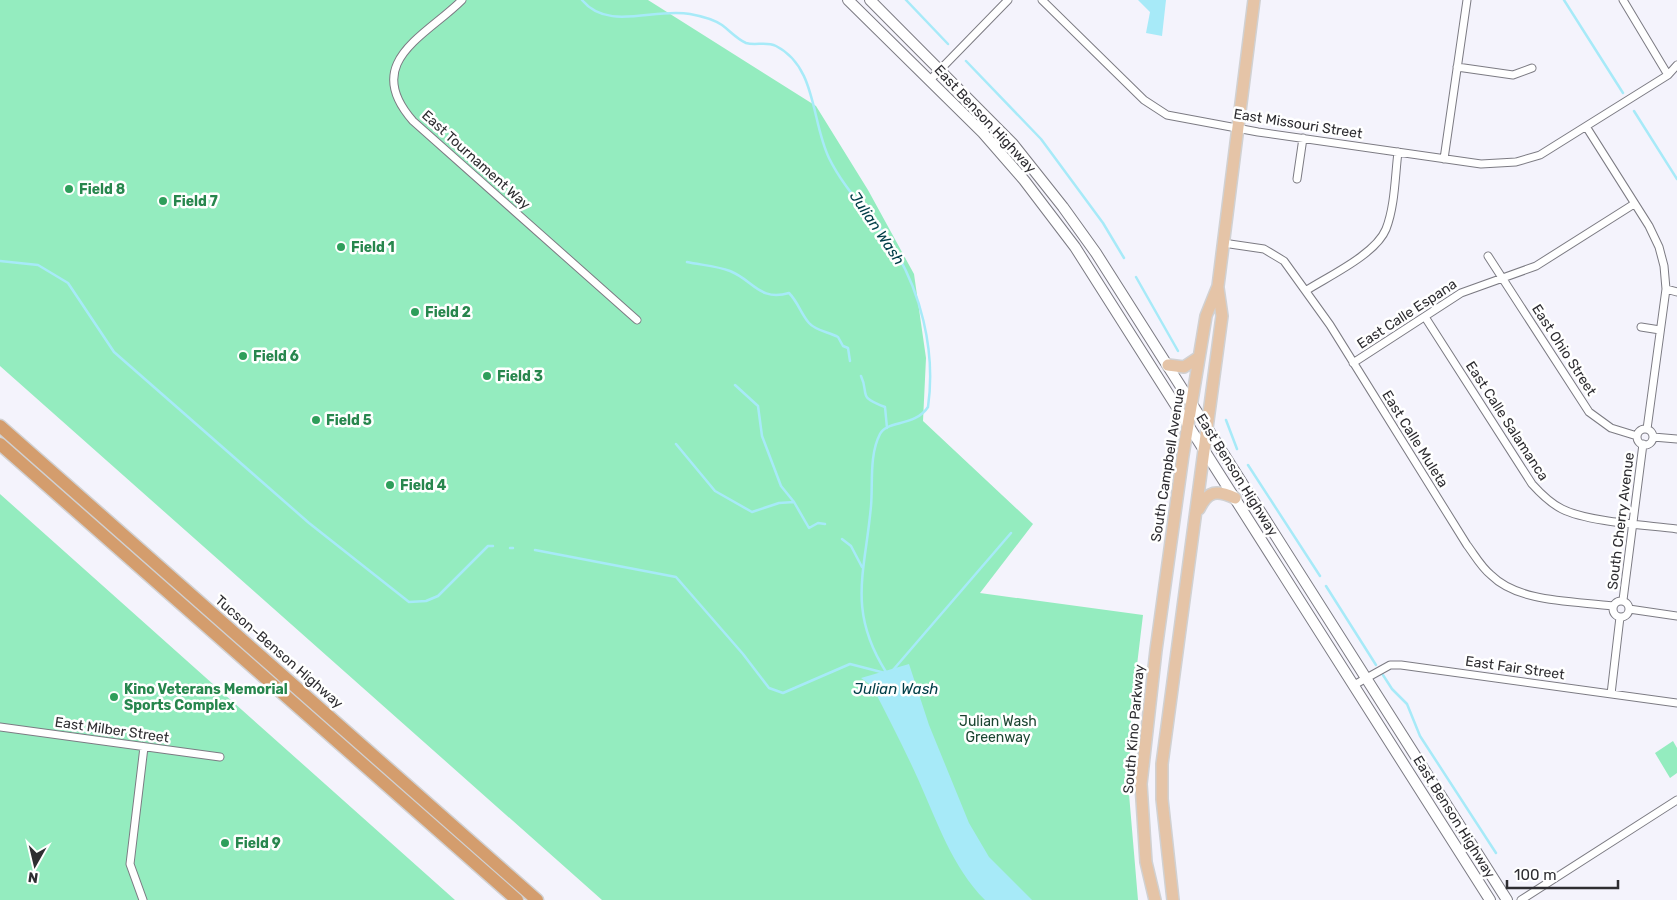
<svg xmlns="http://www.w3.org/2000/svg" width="1677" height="900" viewBox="0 0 1677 900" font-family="Rubik,sans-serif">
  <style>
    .green { fill: #94ecbf }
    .water { fill: #a7eaf8 }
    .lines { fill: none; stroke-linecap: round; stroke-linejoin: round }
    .stream { stroke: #a7eaf8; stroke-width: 2.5 }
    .street-casing { stroke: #7c7b83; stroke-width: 9 }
    .secondary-casing { stroke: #7c7b83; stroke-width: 12 }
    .primary-casing { stroke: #d1d1d2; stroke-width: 14 }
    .highway-casing { stroke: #d1d1d2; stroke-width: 15 }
    .street { stroke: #fff; stroke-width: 7 }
    .secondary { stroke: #fff; stroke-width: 10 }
    .primary { stroke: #e5c4a7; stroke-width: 11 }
    .highway { stroke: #d49d6d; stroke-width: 12 }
    .leisure-dot { fill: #2e9e5b; stroke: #fff; stroke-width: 2 }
    .labels { text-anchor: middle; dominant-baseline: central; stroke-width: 5; stroke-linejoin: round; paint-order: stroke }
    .street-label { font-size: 14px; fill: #2e2d31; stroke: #fff }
    .leisure-label { font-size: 14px; font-weight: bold; fill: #27864d; stroke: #fff; text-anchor: start }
    .park-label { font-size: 14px; fill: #1b4531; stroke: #fff }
    .water-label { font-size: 15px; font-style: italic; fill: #003e48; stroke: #fff }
  </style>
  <rect width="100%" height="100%" fill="#f4f3fc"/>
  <path class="green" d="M0 0H648L816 106 868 190 914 274 926 358 923 421 1033 524 980 593 1143 615 1131 715 1129 794 1138 900H602L0 366Z
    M0 494 455 900H0Z
    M1673 741 1677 748V773L1670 778 1655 753Z"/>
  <path class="water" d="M1138 0H1166L1162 36 1146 33 1150 12Z
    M909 664 929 725 969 823 989 857 1032 900H985C952 867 937 821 918 779 904 748 888 717 872 686L861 678Z"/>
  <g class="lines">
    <path class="stream" d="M582 0C608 32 655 7 690 14 701 16 713 19 722 25 730 31 737 39 746 43 756 46 766 41 776 46 817 67 811 121 829 158 844 189 870 214 889 241 921 289 936 351 928 407 915 427 887 420 880 434 869 455 873 484 871 506 865 573 847 610 886 672
      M906 0 948 44
      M1564 0 1623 93
      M966 61 1041 139 1103 223 1124 258
      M1634 111 1677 179
      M0 261 38 265 68 283 114 352 309 523 409 602 426 601 438 596 488 546H493
      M687 262C701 265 717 266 730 271 753 280 760 302 789 293 798 302 801 314 809 323 816 331 829 332 838 337L843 346 848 348 850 361
      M1136 277 1178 351
      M861 376C870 395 856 396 885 407L887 428
      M735 385 758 406 762 436 781 486 794 502
      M1226 420 1237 449
      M676 444 715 491 752 512 779 503 794 502 809 528 818 523 825 524
      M1248 465 1320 576
      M842 539 851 546 862 567
      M510 548H513
      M535 550 676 577 743 654 769 688 783 693 850 664 885 673
      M1326 586 1376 665
      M893 670 1011 533
      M1383 675 1392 689 1407 704 1420 736 1496 853"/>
    <g class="street-casing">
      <path id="street" d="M462 0C426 36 361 62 413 121L637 320
        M1042 0 1144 100 1167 115 1258 132 1481 164 1516 162 1540 155 1668 75 1677 65
        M1623 0 1668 75
        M1457 67 1513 75 1532 68
        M930 80 1008 0
        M1587 128 1649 226 1659 247 1664 266 1666 289 1647 429
        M1444 159 1467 0
        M1297 179 1303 138
        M1223 243 1264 249 1284 261 1330 325 1467 545C1474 554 1481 567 1491 575 1519 603 1575 601 1613 606
        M1488 256 1589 412 1611 428 1637 436
        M1666 289 1677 292
        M1307 290C1329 276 1376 254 1386 229 1395 206 1395 176 1398 152
        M1425 317 1532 484C1541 494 1550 503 1562 509 1588 522 1646 525 1677 529
        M1641 327 1660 330
        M1353 363 1461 293 1536 266 1634 204
        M1637 437a8 8 0 1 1 16 0a8 8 0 1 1-16 0Z
        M1653 437 1677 439
        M1623 600 1643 444
        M1613 609a8 8 0 1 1 16 0a8 8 0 1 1-16 0Z
        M1629 609 1677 616
        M1354 685 1390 665H1401L1677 703
        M1611 694 1620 617
        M0 727 220 757
        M143 900 130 864 144 747
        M1521 900 1677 800"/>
    </g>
    <g class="secondary-casing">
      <path id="secondary" d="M848 0 983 133 1024 180 1075 247 1490 900
        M870 0 1013 144 1063 207 1096 253 1507 900"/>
    </g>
    <g class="primary-casing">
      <path id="primary" d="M1168 365 1184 367 1199 357
        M1199 509C1208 490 1217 490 1235 498
        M1155 900 1146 862 1141 784 1156 650 1183 455 1206 316 1218 286 1254 0
        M1173 900 1162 799V764L1222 316 1218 288"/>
    </g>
    <g class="highway-casing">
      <path id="highway" d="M0 426 537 900
        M0 444 517 900"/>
    </g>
    <use href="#street" class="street"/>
    <use href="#secondary" class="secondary"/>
    <use href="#primary" class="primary"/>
    <use href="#highway" class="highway"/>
  </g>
  <g class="leisure-dot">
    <circle cx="69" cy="189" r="5"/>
    <circle cx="163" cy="201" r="5"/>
    <circle cx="341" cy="247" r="5"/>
    <circle cx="415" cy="312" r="5"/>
    <circle cx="243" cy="356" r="5"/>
    <circle cx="487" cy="376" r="5"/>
    <circle cx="316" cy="420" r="5"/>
    <circle cx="390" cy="485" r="5"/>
    <circle cx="114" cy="697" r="5"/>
    <circle cx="225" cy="843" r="5"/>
  </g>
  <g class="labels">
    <g class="street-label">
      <text transform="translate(985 119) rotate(47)">East Benson Highway</text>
      <text transform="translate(1298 124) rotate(9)">East Missouri Street</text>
      <text transform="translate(476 160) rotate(42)">East Tournament Way</text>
      <text transform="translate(1407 314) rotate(-33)">East Calle Espana</text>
      <text transform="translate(1564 350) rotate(57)">East Ohio Street</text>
      <text transform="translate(1507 421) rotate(57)">East Calle Salamanca</text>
      <text transform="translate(1415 439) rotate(58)">East Calle Muleta</text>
      <text transform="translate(1168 465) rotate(-81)">South Campbell Avenue</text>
      <text transform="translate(1237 475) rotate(58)">East Benson Highway</text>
      <text transform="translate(1621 521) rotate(-83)">South Cherry Avenue</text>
      <text transform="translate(279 652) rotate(41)">Tucson–Benson Highway</text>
      <text transform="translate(1515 668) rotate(8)">East Fair Street</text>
      <text transform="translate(1134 729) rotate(-85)">South Kino Parkway</text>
      <text transform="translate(112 730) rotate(8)">East Milber Street</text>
      <text transform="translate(1454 817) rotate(58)">East Benson Highway</text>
    </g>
    <g class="leisure-label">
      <text x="79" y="189">Field 8</text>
      <text x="173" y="201">Field 7</text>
      <text x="351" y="247">Field 1</text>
      <text x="425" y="312">Field 2</text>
      <text x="253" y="356">Field 6</text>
      <text x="497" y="376">Field 3</text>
      <text x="326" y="420">Field 5</text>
      <text x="400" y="485">Field 4</text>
      <text x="124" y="689">Kino Veterans Memorial<tspan x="124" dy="16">Sports Complex</tspan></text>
      <text x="235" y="843">Field 9</text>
    </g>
    <g class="park-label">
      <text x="998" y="721">Julian Wash<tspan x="998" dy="16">Greenway</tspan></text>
    </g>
    <g class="water-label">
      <text transform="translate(877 228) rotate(56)">Julian Wash</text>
      <text x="896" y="689">Julian Wash</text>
    </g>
  </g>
  <g transform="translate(35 865) rotate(188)" stroke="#ffffff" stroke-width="4" paint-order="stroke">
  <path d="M0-4L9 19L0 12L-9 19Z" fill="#2e2d31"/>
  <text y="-8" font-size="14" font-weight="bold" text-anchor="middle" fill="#2e2d31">N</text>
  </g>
  <path d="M1507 880v8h111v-8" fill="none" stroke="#2e2d31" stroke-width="2.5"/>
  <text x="1514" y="880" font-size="15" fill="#2e2d31" stroke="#ffffff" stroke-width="4" paint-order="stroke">100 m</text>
</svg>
